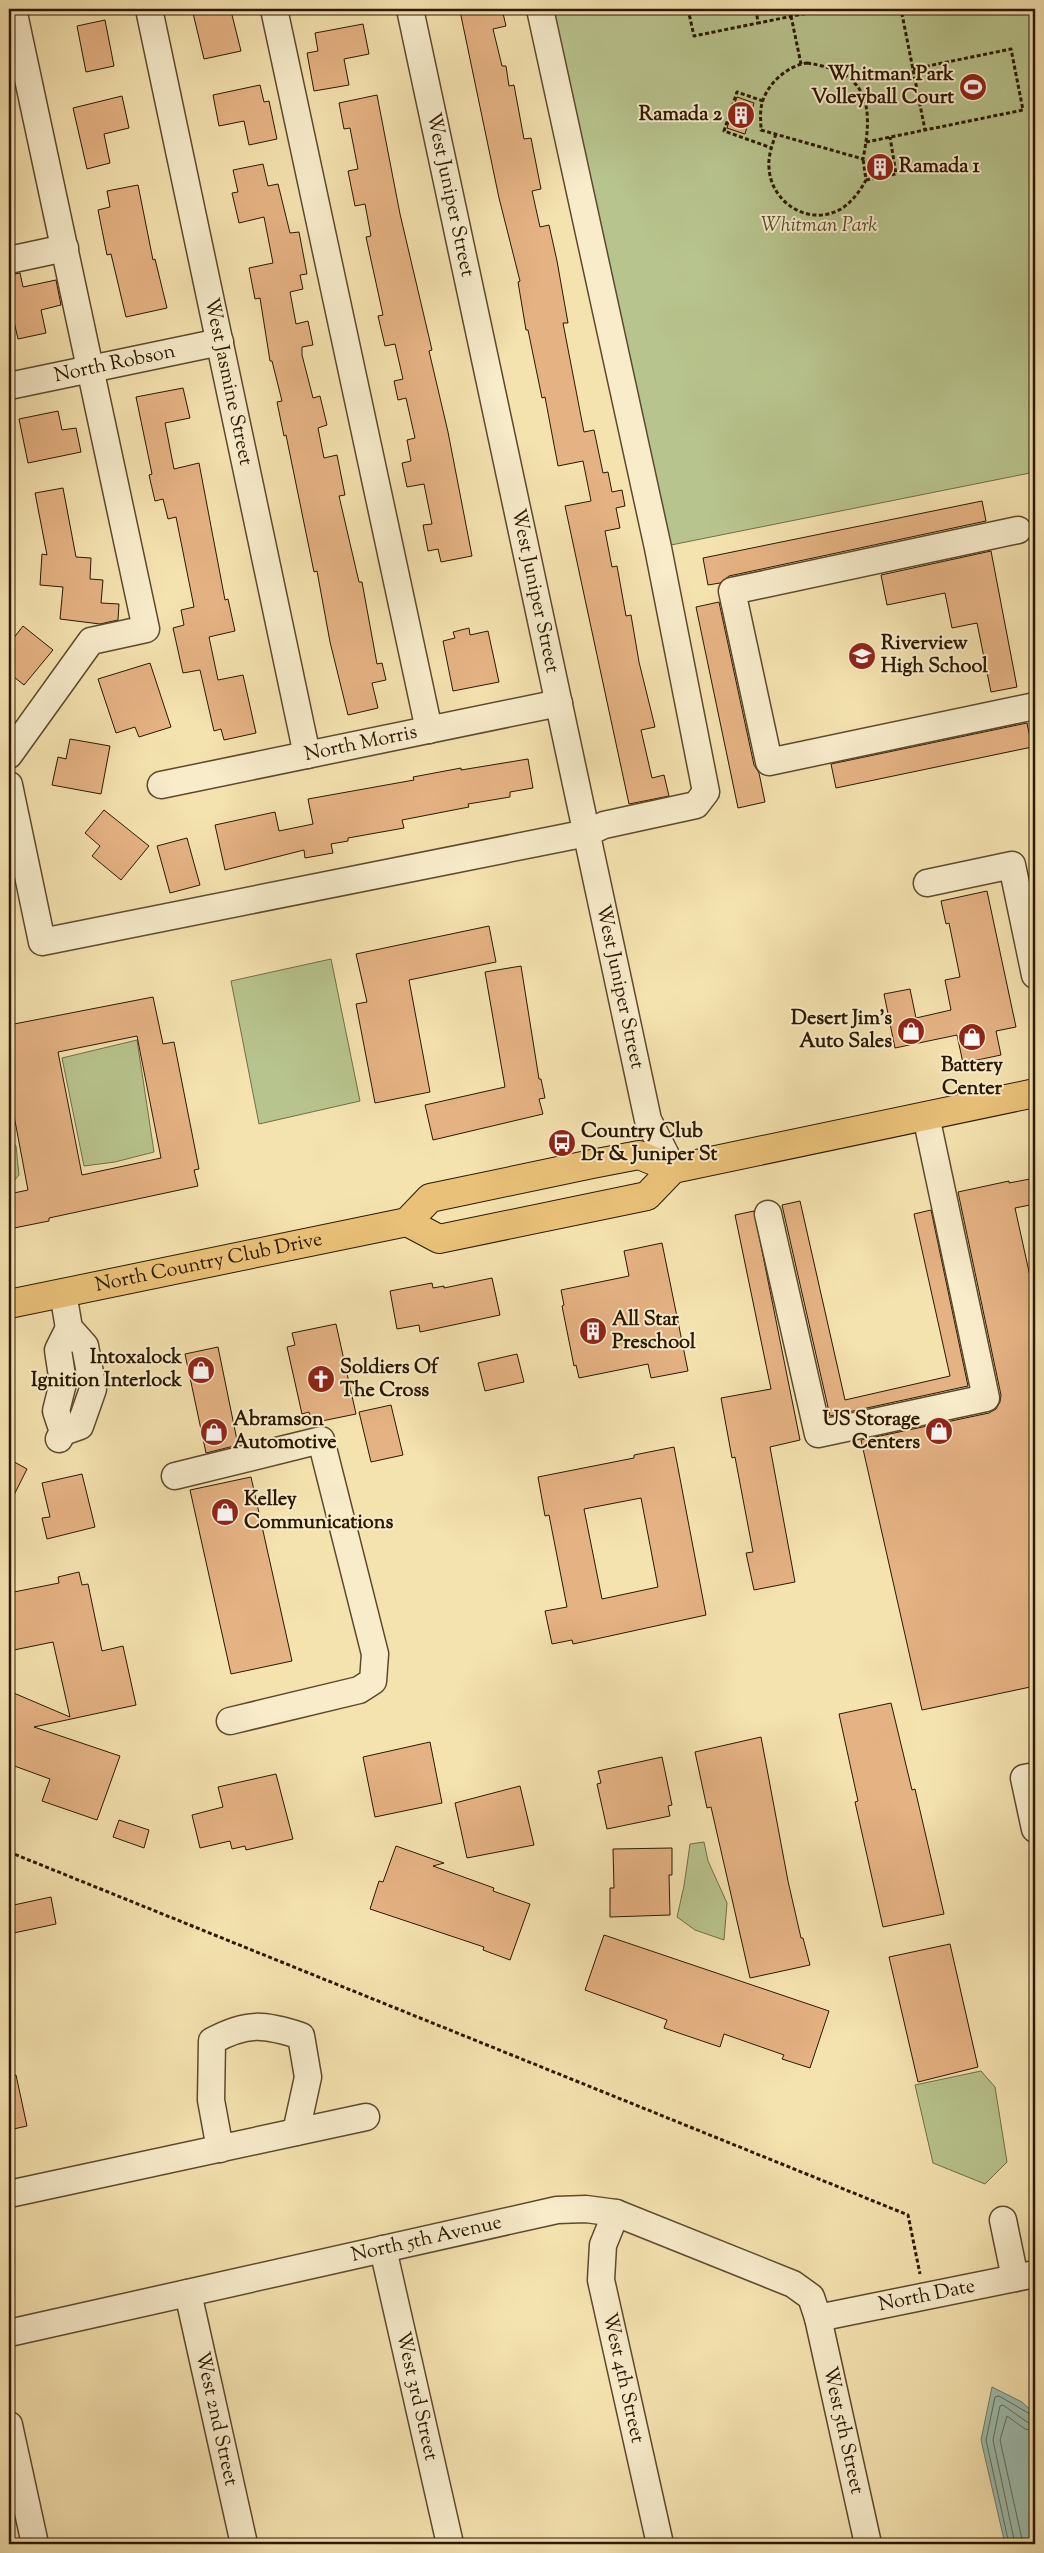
<svg xmlns="http://www.w3.org/2000/svg" width="1044" height="2553" viewBox="0 0 1044 2553" font-family="'Sorts Mill Goudy',serif">
  <style>
    .green { fill: #b8c48d; stroke: #726e46 }
    .water { fill: #9cbdae; stroke: #6f7b68 }
    .lines { fill: none; stroke-linecap: round; stroke-linejoin: round }
    .shore { stroke: #646a57; stroke-width: 1 }
    .building { fill: #e5b283; stroke: #2b1800; fill-rule: evenodd }
    .minor-casing { stroke: #5d4a2c; stroke-width: 29 }
    .major-casing { stroke: #2b1800; stroke-width: 30 }
    .path { stroke: #2b1800; stroke-width: 3; stroke-dasharray: 4 2.5; stroke-linecap: butt }
    .minor { stroke: #f8eccb; stroke-width: 26 }
    .major { stroke: #eac178; stroke-width: 28 }
    .labels { text-anchor: middle; dominant-baseline: central; stroke-width: 4; stroke-linejoin: round; paint-order: stroke }
    .poi-label { font-size: 20px; font-weight: bold; fill: #2b1800; stroke: #f8eccb; text-anchor: start }
    .street-label { font-size: 20px; fill: #2b1800; stroke: #f8eccb }
    .park-label { font-size: 20px; font-style: italic; fill: #554c2a; stroke: #f8eccb }
  </style>
  <rect width="100%" height="100%" fill="#f4e2af"/>
  <filter id="stains"><feTurbulence type="fractalNoise" baseFrequency=".004" numOctaves="4"/><feColorMatrix values="0 0 0 0 .2 0 0 0 0 .09 0 0 0 0 .02 0 0 0 .5 -.17"/></filter>
  <radialGradient id="worn" r=".72"><stop offset=".6" stop-color="#630" stop-opacity="0"/><stop offset="1" stop-color="#630" stop-opacity=".3"/></radialGradient>
  <path class="green" d="M550 9H1035V472L666 546Z
    M331 959 360 1101 259 1124 231 981Z
    M137 1040 154 1152 115 1162 84 1166 62 1058Z
    M9 1137 16 1146 19 1175 9 1187Z
    M704 1842 708 1861 727 1903 724 1940 695 1930 677 1917 684 1886 690 1844Z
    M981 2071 995 2087 1007 2162 985 2184 933 2163 915 2085Z"/>
  <path class="water" d="M992 2387 1022 2402 1035 2414V2544H1005L981 2440Z"/>
  <g class="lines">
    <path class="shore" d="M1009 2544 986 2440 995 2397 999 2396 1035 2417
      M1015 2544 993 2440 1000 2406 1003 2405 1027 2422 1035 2424
      M1023 2544 1000 2440 1007 2416 1025 2429 1035 2431"/>
  </g>
  <path class="building" d="M192 9H220L221 13 231 11 241 51 204 59Z
    M471 9H502L506 26 493 29 502 66H506L509 86 514 85 524 139 531 138 541 189 532 191 540 227 549 225 557 261 568 323H563L584 432 594 430 603 473 608 472 612 492 622 490 625 506 616 508 620 528 605 531 612 567 617 566 626 616 631 615 639 662 655 727 641 730 652 778 664 775 669 796 629 804 565 506 591 501 583 461 558 466 545 397 542 398 528 330H526L518 282 520 281 499 198 460 11Z
    M105 20 114 66 86 72 77 26Z
    M363 24 369 54 344 59 349 85 314 91 307 53 318 51 315 33Z
    M260 85 264 102 269 101 277 139 249 145 244 121 219 126 213 95Z
    M377 95 400 214 432 350 429 351 448 432 472 556 441 562 438 549 428 551 423 525 432 524 424 484 407 487 402 463 411 461 407 440 415 438 406 398 398 400 394 381 403 379 395 344 385 346 378 316 383 315 366 237 371 236 365 204 355 206 348 171 358 169 350 128 344 129 339 103Z
    M122 96 129 128 104 134 110 163 87 169 73 108Z
    M737 97 754 103 745 134 727 128Z
    M263 164 268 186 278 184 290 233 299 232 307 274 300 275 303 289 290 292 296 324 308 321 313 345 302 347V355L313 398 320 396 327 425 318 428 324 458 337 455 345 495 339 496 359 582H362L377 664 382 663 386 680 372 683 378 708 348 715 330 642 317 571 314 572 286 435 284 436 277 402 282 401 272 361H270L260 298 255 299 249 268 273 263 264 217 239 223 232 193 238 192 233 170Z
    M138 185 153 260 155 259 167 308 126 317 111 254 107 255 98 210 110 207 107 191Z
    M20 273 23 287 56 280 61 305 41 310 46 333 18 339 9 300V275Z
    M183 388 190 418 165 423 174 469 199 463 225 600 228 599 235 631 209 637 218 680 243 675 256 733 224 740 221 729 214 731 200 670 183 673 173 628 184 625 181 610 194 607 176 517 168 519 163 499 155 501 149 475 152 474 136 397Z
    M58 411 62 430 76 428 81 452 28 463 19 419Z
    M63 488 76 557 91 558 90 579 103 580 101 603 119 604 118 620 100 624 60 619 63 587 40 585 42 554 47 555 35 493Z
    M982 501 986 521 729 576 720 583 708 585 703 558Z
    M991 551 1017 687 991 692 977 623 952 628 945 593 887 605 881 575Z
    M719 602 754 765 759 773 765 802 738 808 696 607Z
    M23 626 53 650 24 685 9 673V644Z
    M469 628 470 635 488 631 499 682 453 691 443 641 455 638 453 632Z
    M150 663 171 727 139 737 135 727 116 733 98 679Z
    M1027 723 1032 747 836 788 831 764Z
    M70 739 110 746 101 794 52 785 58 757 66 759Z
    M528 759 533 788 510 792V797L468 804 469 807 402 820 404 828 348 838V841L331 844 333 853 305 858 304 850 225 870 215 825 275 812 279 831 313 824 308 799 414 780 413 777 461 768V770Z
    M104 810 149 846 121 880 92 856 100 846 85 833Z
    M187 838 200 885 170 893 157 846Z
    M987 891 1016 1027 996 1031 1001 1055 963 1063 957 1035 895 1048 884 994 910 989 916 1018 951 1010 945 980 960 977 949 923 946 924 941 901Z
    M489 926 496 962 409 980 430 1092 375 1103 356 1004 367 1002 356 954Z
    M521 966 539 1079H541L545 1098 539 1099 543 1114 433 1140 425 1105 505 1087 485 972Z
    M153 997 163 1044 174 1042 199 1169 194 1170 198 1186 49 1218V1221L9 1229V1194L28 1190 9 1089V1025ZM137 1036 161 1158 82 1175 58 1052Z
    M1035 1178V1204L1015 1208 1035 1299V1587H1031L1035 1608V1686L922 1710 861 1440 989 1413 996 1409 1000 1402 1001 1395 958 1192 1009 1181V1183Z
    M800 1201 845 1400 950 1376 914 1214 931 1210 968 1386 830 1416 782 1205Z
    M754 1211 800 1440 770 1447 795 1582 754 1590 746 1553 753 1552 735 1457 732 1458 721 1398 771 1389 735 1215Z
    M662 1243 688 1371 651 1378 648 1364 579 1378 576 1365 574 1366 562 1306 564 1305 561 1290 629 1276 624 1251Z
    M492 1278 500 1315 420 1332 419 1325 397 1329 390 1291 432 1283 433 1288 444 1286V1288Z
    M336 1324 356 1414 312 1423 309 1412 302 1414 287 1347 295 1345 292 1333Z
    M218 1347 238 1445 206 1453 185 1354Z
    M517 1354 524 1382 485 1391 478 1363Z
    M391 1405 403 1455 371 1462 359 1412Z
    M674 1447 706 1615 573 1644 572 1640 552 1644 545 1611 567 1607 549 1515 545 1516 538 1477 634 1458V1455ZM641 1498 658 1587 602 1599 584 1509Z
    M9 1459 27 1469 9 1505Z
    M82 1474 95 1527 47 1539 42 1518 50 1517 42 1483Z
    M251 1477 292 1661 231 1674 190 1490Z
    M79 1572 82 1585 88 1584 102 1651 123 1646 136 1705 34 1727 120 1756 97 1820 42 1801 50 1779 9 1764V1691L70 1717 53 1642 9 1651V1593L59 1583 58 1577Z
    M891 1703 912 1790 915 1789 944 1914 883 1927 855 1802 858 1801 839 1714Z
    M761 1737 788 1881 801 1938H803L810 1965 750 1978 711 1807 707 1808 695 1752Z
    M430 1742 442 1803 375 1817 363 1757Z
    M662 1757 672 1805 668 1806 670 1816 607 1829 597 1784 601 1783 598 1771Z
    M276 1774 293 1839 246 1850 245 1846 232 1849 230 1841 200 1848 192 1815 223 1807 218 1787Z
    M520 1786 534 1845 467 1858 455 1803Z
    M119 1820 149 1830 144 1848 113 1837Z
    M396 1846 444 1863 433 1866 494 1888 493 1891 530 1904 510 1960 483 1950 484 1947 370 1909 379 1881 383 1882Z
    M672 1848V1875H669L670 1915 610 1917V1888H614L613 1849Z
    M51 1897 56 1924 9 1934V1906Z
    M604 1935 829 2011 810 2068 782 2059 784 2055 724 2034 720 2047 664 2028 667 2020 585 1990Z
    M950 1944 978 2067 918 2082 889 1957Z
    M16 2075 27 2126 9 2130V2076Z"/>
  <g class="lines">
    <g class="minor-casing">
      <g id="minor">
        <path id="s1" d="M149 9 307 755"/>
        <path d="M274 9 429 730"/>
        <path id="s2" d="M410 9 648 1120 673 1169"/>
        <path d="M9 260 65 248"/>
        <path id="s3" d="M9 386 220 342"/>
        <path d="M1018 530 732 591 769 762 1035 706"/>
        <path d="M9 755 91 641 146 629 13 9"/>
        <path d="M9 785 42 942 587 833 604 825 696 805 706 792 658 548 540 9"/>
        <path id="s4" d="M161 785 559 703"/>
        <path d="M927 883 1012 865 1035 975"/>
        <path d="M768 1214 818 1434 986 1398 926 1116"/>
        <path d="M63 1432 56 1411 63 1383 58 1350 69 1328"/>
        <path d="M59 1439 63 1432 80 1426 93 1389 85 1346 69 1328 63 1293"/>
        <path d="M175 1476 321 1440 375 1654 373 1681 359 1690 230 1721"/>
        <path d="M1035 1776 1024 1778 1035 1829"/>
        <path d="M220 2149 211 2100 212 2041C247 2022 264 2024 301 2036L308 2077 296 2132"/>
        <path d="M9 2194 366 2117"/>
        <path id="s5" d="M616 2213 603 2245 601 2280 660 2544"/>
        <path d="M1003 2220 1015 2278"/>
        <path id="s6" d="M383 2249 450 2544"/>
        <path id="s7" d="M188 2293 244 2544"/>
        <path id="s8" d="M818 2318 1035 2274"/>
        <path id="s9" d="M9 2333 557 2210 586 2209 616 2213 793 2284 811 2297 818 2318 868 2544"/>
        <path d="M9 2425 35 2544"/>
      </g>
    </g>
    <g class="major-casing">
      <g id="major">
        <path d="M407 1222 439 1239 647 1196 673 1169 1035 1093"/>
        <path id="s10" d="M9 1304 407 1222 430 1198 592 1164 639 1155 673 1169"/>
      </g>
    </g>
    <path class="path" d="M688 9 694 36 758 23
      M756 9 758 23 828 9
      M791 16 801 64
      M807 63C868 72 874 104 863 159L761 130C761 123 760 116 761 109 763 88 785 66 807 63Z
      M913 69 1011 49 1023 110 925 130
      M763 101 737 92 724 131 772 148
      M776 134C772 145 768 156 769 168 771 203 809 227 841 209 852 202 860 191 866 180L863 159
      M866 142 925 130 901 9
      M866 180 896 174 890 137
      M9 1852 908 2215 920 2274"/>
    <use href="#minor" class="minor"/>
    <use href="#major" class="major"/>
  </g>
  <defs>
    <g id="stadium-disc" transform="scale(1.4375)"><circle r="9.5" fill="#8f2418" stroke="#f8eccb"/><path d="M0-5a6.5 5 0 1 0 0 10a6.5 5 0 1 0 0-10ZM-3.5-1.8h7v3.6h-7Z" fill="#fff"/></g>
    <g id="building-disc" transform="scale(1.4375)"><circle r="9.5" fill="#8f2418" stroke="#f8eccb"/><path d="M-4-6H4V6H1V3H-1V6H-4ZM-2.5-4.3h1.7v1.8h-1.7ZM.8-4.3h1.7v1.8H.8ZM-2.5-1h1.7V.8h-1.7ZM.8-1h1.7V.8H.8Z" fill="#fff"/></g>
    <g id="school-disc" transform="scale(1.4375)"><circle r="9.5" fill="#8f2418" stroke="#f8eccb"/><path d="M0-5L7-2L0 1L-7-2ZM-4 1L0 2.5L4 1V4Q0 6-4 4Z" fill="#fff"/></g>
    <g id="shop-disc" transform="scale(1.4375)"><circle r="9.5" fill="#8f2418" stroke="#f8eccb"/><path d="M-5-2.5h2.3a2.7 3.5 0 0 1 5.4 0H5L5.5 6h-11ZM-1.5-2.5h3a1.5 2.3 0 0 0-3 0Z" fill="#fff"/></g>
    <g id="bus-disc" transform="scale(1.4375)"><circle r="9.5" fill="#8f2418" stroke="#f8eccb"/><path d="M-5-6H5V4H4V6H2V4H-2V6H-4V4H-5ZM-3.5-4V0h7V-4ZM-3.5 1.2v1.5H-2V1.2ZM2 1.2v1.5H3.5V1.2Z" fill="#fff"/></g>
    <g id="church-disc" transform="scale(1.4375)"><circle r="9.5" fill="#8f2418" stroke="#f8eccb"/><path d="M-1.2-6h2.4v3.5h3.3v2.4h-3.3V6h-2.4V-.1h-3.3v-2.4h3.3Z" fill="#fff"/></g>
  </defs>
  <g fill-rule="evenodd">
    <use href="#stadium-disc" x="973" y="87"/>
    <use href="#building-disc" x="741" y="115"/>
    <use href="#building-disc" x="880" y="167"/>
    <use href="#school-disc" x="862" y="656"/>
    <use href="#shop-disc" x="911" y="1031"/>
    <use href="#shop-disc" x="972" y="1037"/>
    <use href="#bus-disc" x="562" y="1143"/>
    <use href="#building-disc" x="593" y="1331"/>
    <use href="#shop-disc" x="201" y="1370"/>
    <use href="#church-disc" x="321" y="1379"/>
    <use href="#shop-disc" x="939" y="1431"/>
    <use href="#shop-disc" x="214" y="1432"/>
    <use href="#shop-disc" x="225" y="1512"/>
  </g>
  <g class="labels">
    <g class="poi-label">
      <text x="954" y="75" text-anchor="end">Whitman Park<tspan x="954" dy="23">Volleyball Court</tspan></text>
      <text x="722" y="115" text-anchor="end">Ramada 2</text>
      <text x="899" y="167">Ramada 1</text>
      <text x="881" y="644">Riverview<tspan x="881" dy="23">High School</tspan></text>
      <text x="892" y="1019" text-anchor="end">Desert Jim's<tspan x="892" dy="23">Auto Sales</tspan></text>
      <text x="972" y="1066" text-anchor="middle">Battery<tspan x="972" dy="23">Center</tspan></text>
      <text x="581" y="1132">Country Club<tspan x="581" dy="23">Dr &amp; Juniper St</tspan></text>
      <text x="612" y="1320">All Star<tspan x="612" dy="23">Preschool</tspan></text>
      <text x="182" y="1358" text-anchor="end">Intoxalock<tspan x="182" dy="23">Ignition Interlock</tspan></text>
      <text x="340" y="1368">Soldiers Of<tspan x="340" dy="23">The Cross</tspan></text>
      <text x="233" y="1420">Abramson<tspan x="233" dy="23">Automotive</tspan></text>
      <text x="920" y="1420" text-anchor="end">US Storage<tspan x="920" dy="23">Centers</tspan></text>
      <text x="244" y="1500">Kelley<tspan x="244" dy="23">Communications</tspan></text>
    </g>
    <g class="street-label">
      <text stroke="none"><textPath href="#s2" startOffset="190">West Juniper Street</textPath></text>
      <text stroke="none"><textPath href="#s3" startOffset="108">North Robson</textPath></text>
      <text stroke="none"><textPath href="#s1" startOffset="381">West Jasmine Street</textPath></text>
      <text stroke="none"><textPath href="#s2" startOffset="595">West Juniper Street</textPath></text>
      <text stroke="none"><textPath href="#s4" startOffset="204">North Morris</textPath></text>
      <text stroke="none"><textPath href="#s2" startOffset="1000">West Juniper Street</textPath></text>
      <text stroke="none"><textPath href="#s10" startOffset="204">North Country Club Drive</textPath></text>
      <text stroke="none"><textPath href="#s9" startOffset="428">North 5th Avenue</textPath></text>
      <text stroke="none"><textPath href="#s8" startOffset="111">North Date</textPath></text>
      <text stroke="none"><textPath href="#s5" startOffset="170">West 4th Street</textPath></text>
      <text stroke="none"><textPath href="#s6" startOffset="151">West 3rd Street</textPath></text>
      <text stroke="none"><textPath href="#s7" startOffset="129">West 2nd Street</textPath></text>
      <text stroke="none"><textPath href="#s9" startOffset="971">West 5th Street</textPath></text>
    </g>
    <g class="park-label">
      <text x="819" y="226">Whitman Park</text>
    </g>
  </g>
  <rect width="1044" height="2553" fill="none" stroke="#f4e2af" stroke-width="30"/>
  <rect x="10" y="10" width="1024" height="2533" fill="none" stroke="#2b1800" stroke-width="2.5"/>
  <rect x="15" y="15" width="1014" height="2523" fill="none" stroke="#2b1800"/>
  <rect width="100%" height="100%" filter="url(#stains)"/>
  <rect width="100%" height="100%" fill="url(#worn)"/>
</svg>
